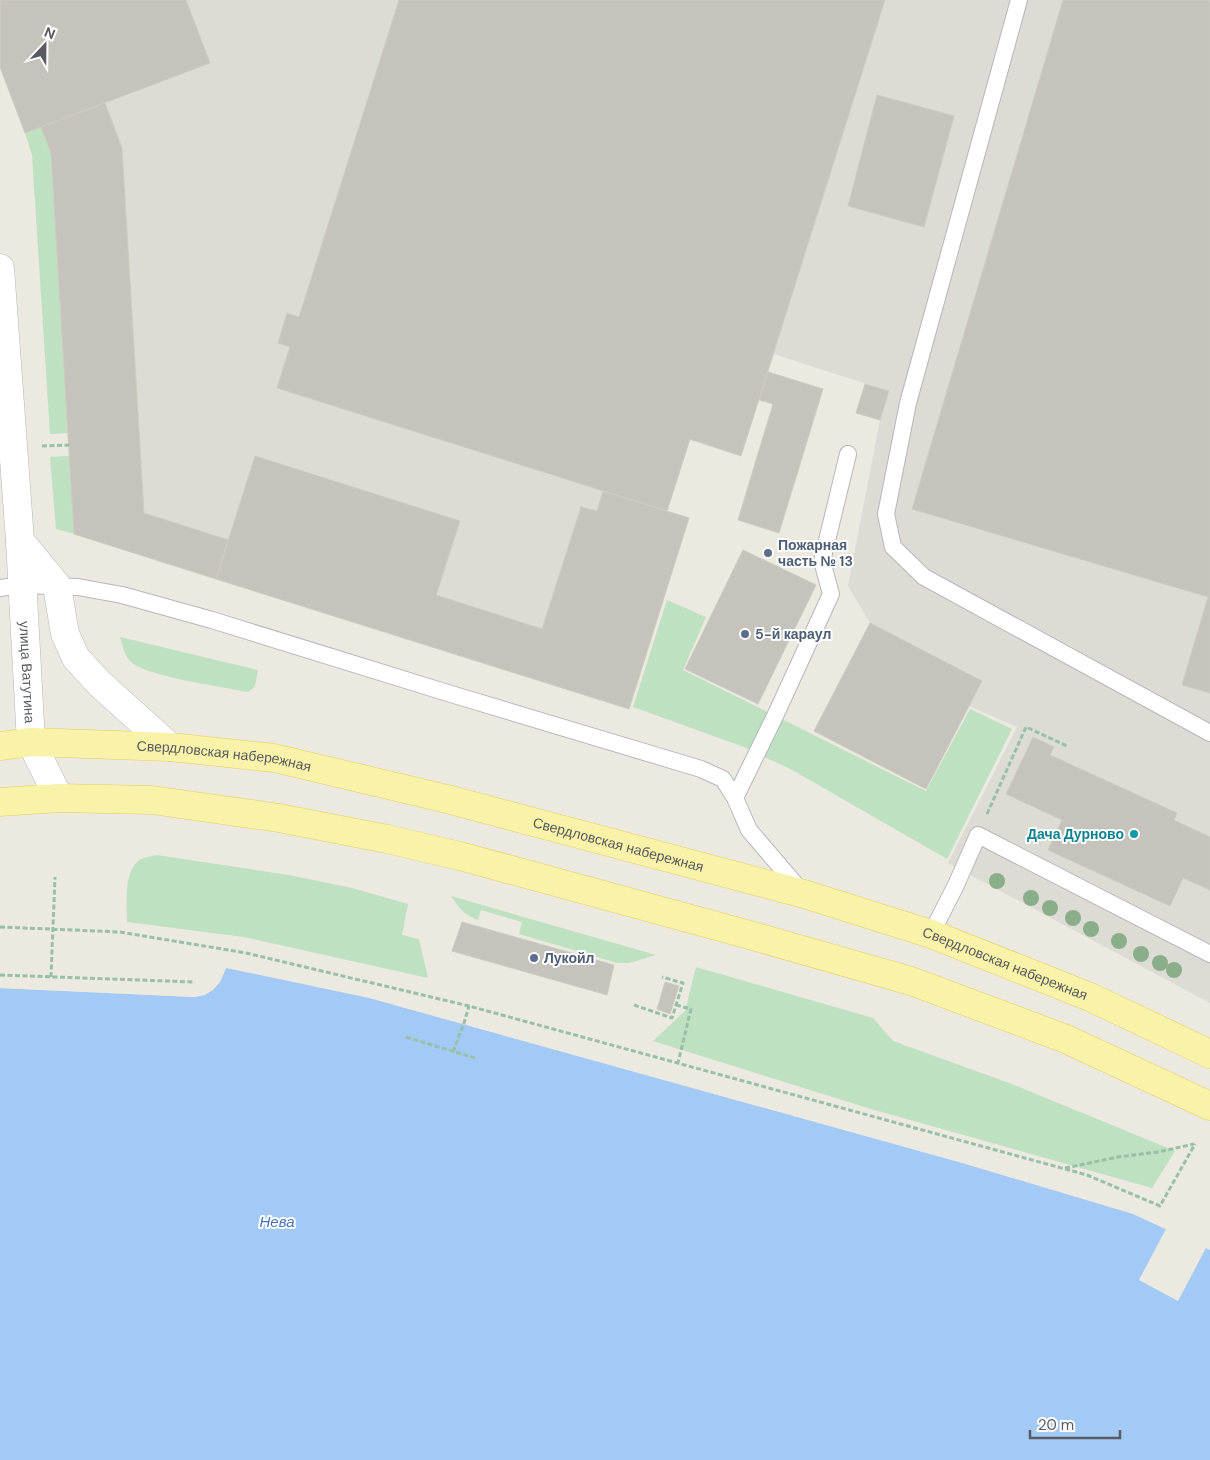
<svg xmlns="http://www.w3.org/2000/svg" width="1210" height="1460" viewBox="0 0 1210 1460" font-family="'DM Sans',sans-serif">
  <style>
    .industrial { fill: #dcdbd4 }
    .green { fill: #bee1c1 }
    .water { fill: #a3caf7 }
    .pier { fill: #ebe9e0 }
    .building { fill: #c6c3bd; stroke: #cfcbbf }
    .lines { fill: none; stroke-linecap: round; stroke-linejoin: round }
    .service-casing { stroke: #b6b7bc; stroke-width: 18 }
    .minor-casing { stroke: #b6b7bc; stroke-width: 29 }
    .primary-casing { stroke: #e5cd5f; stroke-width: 29 }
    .path { stroke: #98c0a7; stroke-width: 3; stroke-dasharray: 5 2.5; stroke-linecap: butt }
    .service { stroke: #fff; stroke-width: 16 }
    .minor { stroke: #fff; stroke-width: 28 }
    .primary { stroke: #f8f3a8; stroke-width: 28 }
    .tree { fill: #8aae8a }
    .service-dot { fill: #5c6f8a; stroke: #fff; stroke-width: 2 }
    .culture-dot { fill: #0f9aa8; stroke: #fff; stroke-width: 2 }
    .labels { text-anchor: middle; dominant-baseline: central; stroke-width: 4; stroke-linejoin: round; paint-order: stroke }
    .service-label { font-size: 14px; font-weight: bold; fill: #4e5e75; stroke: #fff; text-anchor: start }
    .street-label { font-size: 14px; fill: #595b60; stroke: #fff }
    .culture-label { font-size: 14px; font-weight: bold; fill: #0d838f; stroke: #fff; text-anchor: end }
    .water-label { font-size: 15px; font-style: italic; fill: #4974b8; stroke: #fff }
  </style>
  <rect width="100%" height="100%" fill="#ebe9e0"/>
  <path class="industrial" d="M0 0H1210V1003L948 863 1017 727 969 706 926 789 814 731 870 623 848 586 880 420 888 391 774 354 741 456 690 440 667 511 689 518 629 709 74 534 51 153 41 127 25 133 0 67Z"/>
  <path class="green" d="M41 127 51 153 68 433 50 434 32 155 25 133Z
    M69 456 74 534 56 529 50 457Z
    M667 600 706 617 683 670 926 791 970 709 1012 729 947 859 794 771 744 747 633 707Z
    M120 637 258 670 255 686 251 690 247 692C224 687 145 676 131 662 124 656 123 646 120 637Z
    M157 855 289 875 352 888 408 904 402 935 419 939 428 978 244 937 127 922C127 903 123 870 141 859 146 857 152 856 157 855Z
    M451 896 656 955 629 963H617L519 934 522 922 481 910 478 920C464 915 459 908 451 896Z
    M696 967 873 1018 893 1041 1009 1083 1175 1151 1152 1188 871 1109 653 1041 685 1011Z"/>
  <path class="water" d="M226 968 369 998 962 1163 1133 1214 1210 1250V1460H0V988L195 997C212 993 220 984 226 968Z"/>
  <path class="pier" d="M223 967 226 968 220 982 213 990 205 995 195 997 0 988V985L195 995 204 993 211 988 218 980Z
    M1167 1227 1207 1246 1178 1301 1139 1280Z"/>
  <path class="building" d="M0 0H186L210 63 25 133 0 67Z
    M399 0H885L741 456 690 439 667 511 277 388 290 347 278 343 287 313 299 317Z
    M1063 0H1210V693L1182 685 1208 597 912 509Z
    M877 95 954 116 924 227 848 206Z
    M105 103 122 148 144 513 228 540 216 579 74 534 51 153 41 127Z
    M768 372 823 389 779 533 738 520 773 404 759 400Z
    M865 384 889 391 880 420 856 413Z
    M255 456 460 521 436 595 542 629 581 507 597 511 603 491 689 518 629 709 216 579Z
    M743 550 816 585 758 704 685 669Z
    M870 623 982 681 926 789 814 731Z
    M1033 737 1054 747 1050 755 1177 813 1174 820 1210 837V890L1183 878 1170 906 1048 850 1062 820 1006 794Z
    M462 922 614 965 607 995 452 951Z
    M665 982 679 986 670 1014 657 1009Z"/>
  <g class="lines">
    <g class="service-casing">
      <path id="service" d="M1019 0 908 403 886 514 893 547 924 577 1210 733
        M0 588 22 585 78 587 122 595 212 620 451 694 701 769 723 779 735 798 749 830 802 892
        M735 798 776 714 831 594 822 561 848 454
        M931 934 956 885 978 835 1210 954"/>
    </g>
    <g class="minor-casing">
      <g id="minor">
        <path id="s1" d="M0 268 20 541 31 742 59 798"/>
        <path d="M20 541 57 586 65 634 76 658 100 684 170 747"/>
      </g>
    </g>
    <g class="primary-casing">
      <g id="primary">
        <path id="s2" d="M0 746 31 742 170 747 274 758 447 799 804 894 931 934 1090 997 1210 1054"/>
        <path d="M0 802 59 798 152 800 279 818 387 839 460 856 746 934 911 981 1066 1039 1210 1106"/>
      </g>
    </g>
    <path class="path" d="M42 446 69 445
      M987 814 1026 727 1067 746
      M0 927 120 932 246 953 469 1006 1087 1175 1160 1206 1195 1144
      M0 975 195 982
      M51 977 55 877
      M634 1005 672 1018 683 983 662 977
      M676 1005 691 1009 678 1063
      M406 1037 475 1058
      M453 1052 464 1023 469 1006
      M1065 1168 1118 1157 1158 1152 1194 1144"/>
    <use href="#service" class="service"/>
    <use href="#minor" class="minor"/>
    <use href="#primary" class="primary"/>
  </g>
  <g class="tree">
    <circle cx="997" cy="881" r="8"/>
    <circle cx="1031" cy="898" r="8"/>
    <circle cx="1050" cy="908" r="8"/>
    <circle cx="1073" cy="918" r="8"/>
    <circle cx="1091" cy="929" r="8"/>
    <circle cx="1119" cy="941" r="8"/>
    <circle cx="1141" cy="954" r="8"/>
    <circle cx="1160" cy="963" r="8"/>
    <circle cx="1174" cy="970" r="8"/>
  </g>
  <g class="service-dot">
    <circle cx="768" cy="553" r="5"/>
    <circle cx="745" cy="634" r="5"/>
    <circle cx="534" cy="958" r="5"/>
  </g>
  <circle class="culture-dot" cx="1134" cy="834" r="5"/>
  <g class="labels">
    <g class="service-label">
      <text x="778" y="545">Пожарная<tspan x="778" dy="16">часть № 13</tspan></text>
      <text x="755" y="634">5-й караул</text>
      <text x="544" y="958">Лукойл</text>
    </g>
    <g class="street-label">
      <text stroke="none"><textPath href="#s1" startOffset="405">улица Ватутина</textPath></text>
      <text stroke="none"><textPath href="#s2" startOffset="225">Свердловская набережная</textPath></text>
      <text stroke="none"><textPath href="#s2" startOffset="630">Свердловская набережная</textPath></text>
      <text stroke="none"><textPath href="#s2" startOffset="1035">Свердловская набережная</textPath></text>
    </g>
    <g class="culture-label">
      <text x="1124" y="834">Дача Дурново</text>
    </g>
    <g class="water-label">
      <text x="277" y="1222">Нева</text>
    </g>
  </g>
  <g transform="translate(45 45) rotate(22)" stroke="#ffffff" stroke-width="4" paint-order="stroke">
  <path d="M0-4L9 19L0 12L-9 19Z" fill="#595b60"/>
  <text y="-8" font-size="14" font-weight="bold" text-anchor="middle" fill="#595b60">N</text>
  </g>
  <path d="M1030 1430v8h90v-8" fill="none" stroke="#595b60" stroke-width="2.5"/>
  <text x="1038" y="1430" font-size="15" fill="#595b60" stroke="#ffffff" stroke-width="4" paint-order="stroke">20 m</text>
</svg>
